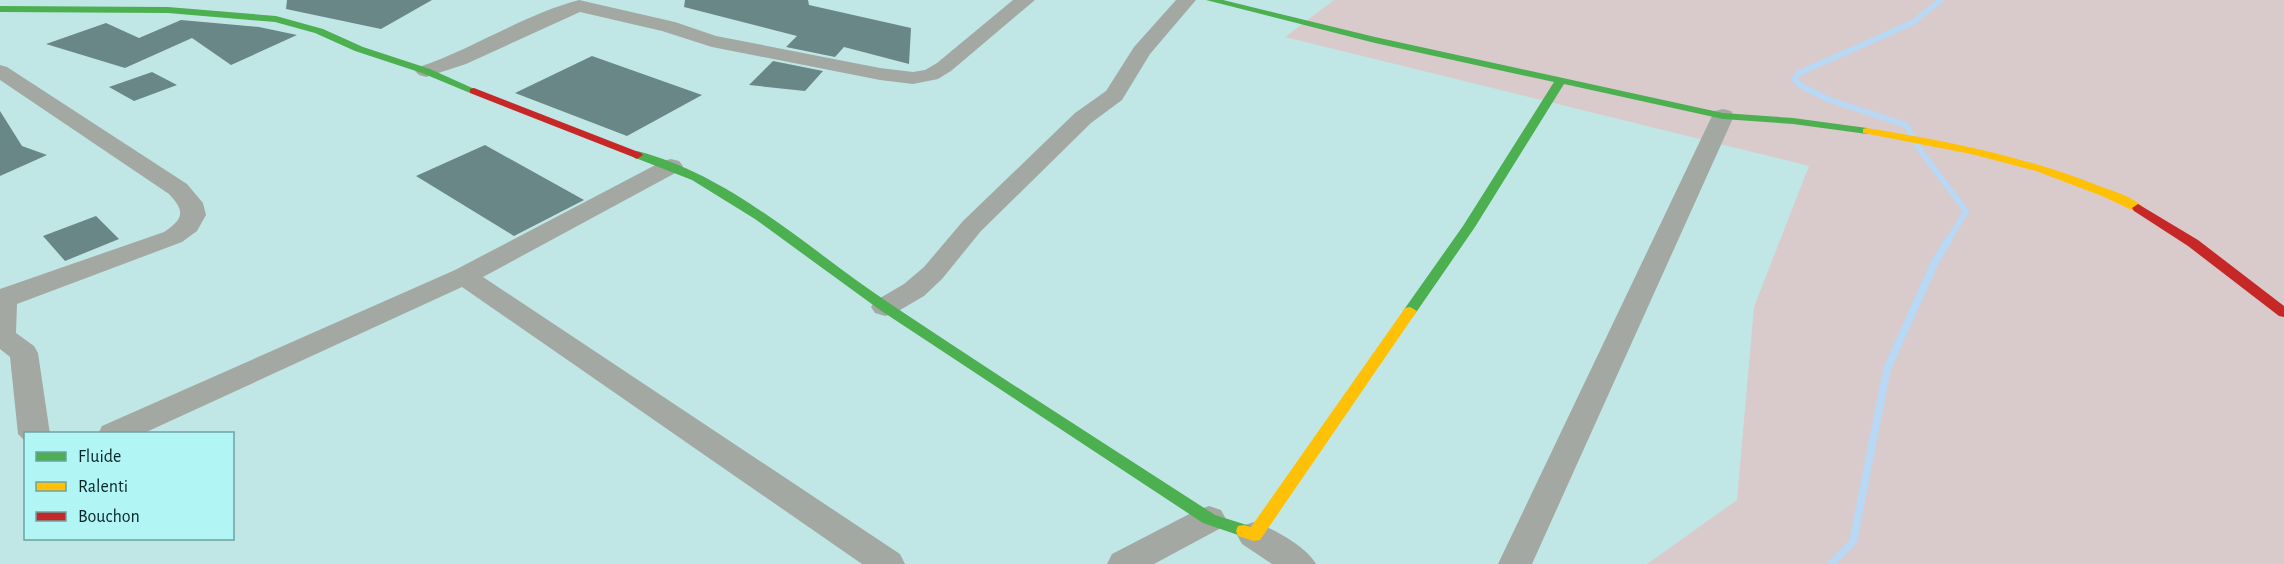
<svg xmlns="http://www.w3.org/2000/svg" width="2284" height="564" viewBox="0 0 2284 564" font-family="'Alegreya Sans',sans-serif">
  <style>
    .green { fill: #d9cacc }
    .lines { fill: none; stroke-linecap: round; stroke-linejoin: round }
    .stream-far1 { stroke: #b8d8f3; stroke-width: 6 }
    .stream { stroke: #b8d8f3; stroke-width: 8 }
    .building { fill: #698787 }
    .street { fill: #a3a9a2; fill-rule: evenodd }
    .fast { fill: #4caf50; fill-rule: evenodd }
    .slow { fill: #ffc107; fill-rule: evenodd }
    .jam { fill: #c62828; fill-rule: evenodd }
  </style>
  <rect width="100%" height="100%" fill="#c0e7e6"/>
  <path class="green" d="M1334 0H2284V564H1647L1737 500 1754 307 1809 166 1285 37Z"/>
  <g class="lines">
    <path class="stream-far1" d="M1941 0 1912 23 1799 73 1794 79 1803 87 1830 100 1906 125 1920 150 1966 211 1948 241"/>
    <path class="stream" d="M1831 564 1853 542 1887 369 1935 262 1949 239"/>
  </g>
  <path class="building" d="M287 0H432L381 29 286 9Z
    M685 0H808L809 5 911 28 909 64 844 47 835 57 786 47 797 36 684 7Z
    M181 20 259 27 297 35 231 65 192 38 125 68 46 44 106 23 139 38Z
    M592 56 702 95 627 136 515 93Z
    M773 61 823 71 805 91 749 85Z
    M152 72 177 85 134 101 109 87Z
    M0 111 22 146 47 155 0 176Z
    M485 145 584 200 514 236 416 176Z
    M96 216 119 239 65 261 43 236Z"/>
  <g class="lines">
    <path class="street" d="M579 0 675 22 716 36 880 68 913 72 925 70 937 63 1013 0H1035L951 71 938 79 913 84 880 80 712 47 662 31 580 12 466 64 426 77 419 75 415 71 419 67C473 49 525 14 579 0Z
      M1176 0H1196L1150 54 1122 100 1091 123 981 231 942 279 924 296 895 313 885 316 875 313 871 307 875 301 904 284 924 267 963 221 1075 113 1106 91 1134 47Z
      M0 65 7 67 187 184 203 203 206 215 197 231 182 242 17 304 16 333 34 346 38 353 50 434H26V442L18 434 10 357 0 349V289L164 232C183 219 186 212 169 194L0 80Z
      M1723 109 1731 111 1734 116 1532 564H1498L1712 116 1715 111Z
      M671 159 679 161 683 166 679 171 483 277 900 554 905 564H862L462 287 142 434H98L102 426 455 270 663 161Z
      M1209 506 1221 510 1226 519 1221 528 1154 564H1107L1112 554 1197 510Z
      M1254 522C1273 528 1307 547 1316 564H1272L1242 544 1237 535 1242 526Z"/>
    <path class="fast" d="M1206 0H1223L1375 37 1723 113 1793 118 1867 128 1873 131 1867 134 1793 124 1723 119 1564 84 1475 227 1415 314 1410 315 1403 311 1463 226 1554 82 1375 43Z
      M0 6 168 7 276 16 323 29 363 47 430 69 479 91 478 93H470L422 73 355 51 315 33 275 22 168 13 0 12Z
      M637 151C734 176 810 251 892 305 998 376 1107 445 1215 515L1250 526 1252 531 1250 536 1244 537 1203 523 880 310 755 219 692 180 633 157 631 155Z"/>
    <path class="slow" d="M1867 128C1946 141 2024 156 2099 186 2113 191 2134 197 2144 208L2138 212 2134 211 2102 196 2036 171 1971 154 1863 133V129Z
      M1410 307 1417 311 1260 540 1254 541 1238 536 1236 531 1238 526 1244 525 1251 527 1405 308Z"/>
    <path class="jam" d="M474 88 641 153 643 155 637 159 633 157 470 93V89Z
      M2138 204 2198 240 2284 306V317L2279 316 2188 246 2134 211 2132 208Z"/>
  </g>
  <rect x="24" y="432" width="210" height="108" fill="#b1f6f5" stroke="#6da2a2" stroke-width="1.5"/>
  <rect x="36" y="452" width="30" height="9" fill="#4caf50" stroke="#6da2a2" stroke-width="1.5"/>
  <text x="78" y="462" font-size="18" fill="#082525">Fluide</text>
  <rect x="36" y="482" width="30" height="9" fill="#ffc107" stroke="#6da2a2" stroke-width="1.5"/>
  <text x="78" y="492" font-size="18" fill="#082525">Ralenti</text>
  <rect x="36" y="512" width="30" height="9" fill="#c62828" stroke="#6da2a2" stroke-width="1.5"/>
  <text x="78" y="522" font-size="18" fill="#082525">Bouchon</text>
</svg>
